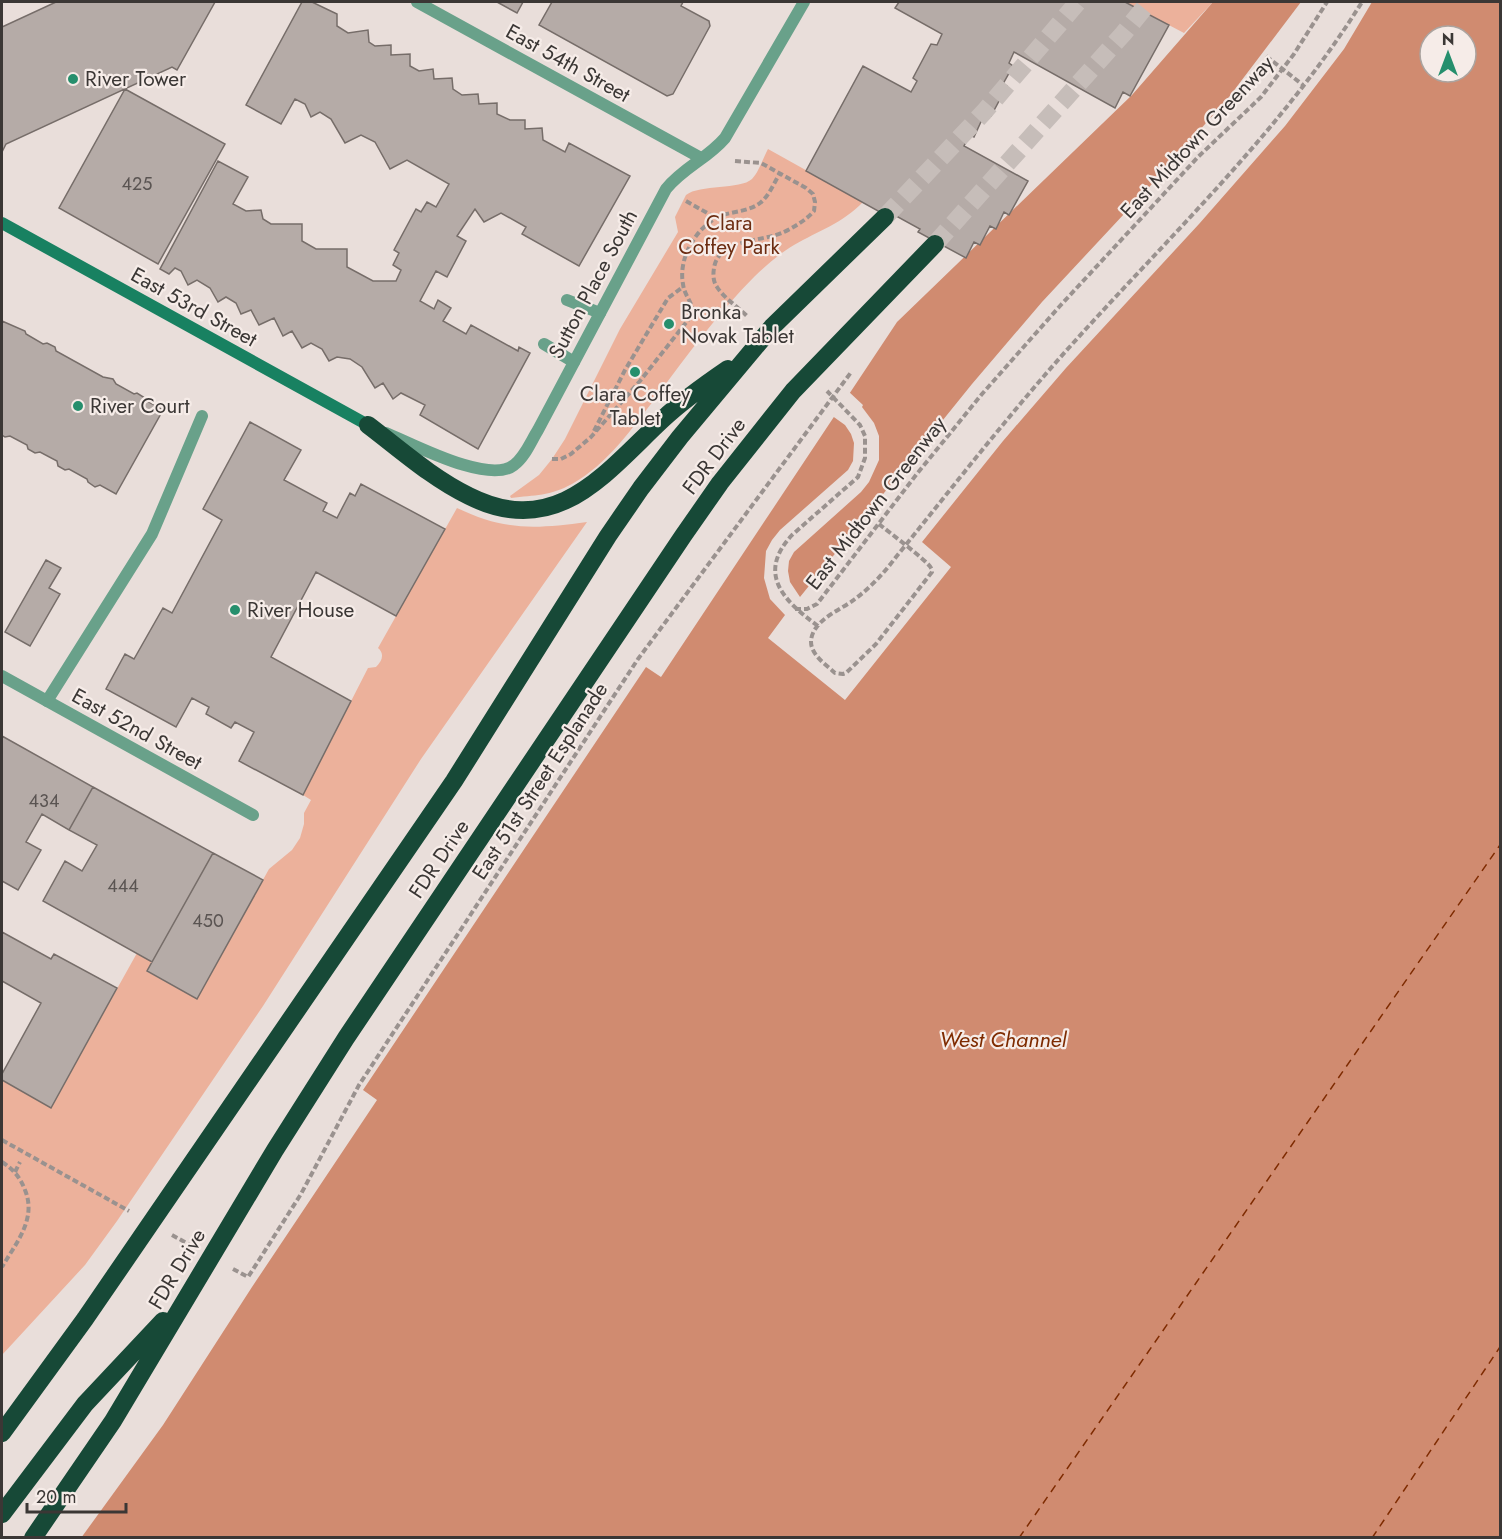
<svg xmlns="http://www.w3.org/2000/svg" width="1502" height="1539" viewBox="0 0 1502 1539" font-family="Jost,sans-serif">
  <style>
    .green { fill: #ecb19b }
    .water { fill: #d08b70; fill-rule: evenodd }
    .pier { fill: #e9deda }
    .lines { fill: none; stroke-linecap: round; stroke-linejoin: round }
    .ferry { stroke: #7e2b01; stroke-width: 1.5; stroke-dasharray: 8 6; stroke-linecap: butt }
    .building { fill: #b5aba7; stroke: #766d69; stroke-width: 1.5 }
    .highway-tunnel { stroke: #c6bdb9; stroke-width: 18; stroke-dasharray: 18 9; stroke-linecap: butt }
    .path { stroke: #9a928f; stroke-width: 4; stroke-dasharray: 6 3; stroke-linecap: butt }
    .lane { stroke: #69a18a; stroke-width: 12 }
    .street { stroke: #69a18a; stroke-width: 12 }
    .secondary { stroke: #188161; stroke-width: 12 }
    .highway { stroke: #174937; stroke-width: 18 }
    .poi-dot { fill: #268f6d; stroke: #f6ece8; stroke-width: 2 }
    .labels { text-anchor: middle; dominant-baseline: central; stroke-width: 4.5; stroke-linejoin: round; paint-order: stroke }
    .number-label { font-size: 18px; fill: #5a5452 }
    .street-label { font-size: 21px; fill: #3b3735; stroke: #f6ece8 }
    .poi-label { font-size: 21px; fill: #3b3735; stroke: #f6ece8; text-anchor: start }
    .park-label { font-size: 21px; fill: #6c2c11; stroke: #f6ece8 }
    .water-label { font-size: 22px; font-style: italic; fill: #7e2b01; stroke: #f6ece8 }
  </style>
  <rect width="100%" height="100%" fill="#e9deda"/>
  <path class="green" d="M1125 2H1213L1184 33Z
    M768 149 863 202C843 223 818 231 794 245 780 253 767 265 755 276 719 312 687 355 657 396 633 427 608 464 572 484 550 496 535 495 511 498L510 496 539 475 552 459 565 439 620 329 678 232 675 217 686 195C700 184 740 190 752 179 759 172 763 158 768 149Z
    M457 508C505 531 535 529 587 522L421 759 263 1006 117 1221 85 1265 2 1355V1080L51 1107 137 953 152 962 148 972 197 999 269 869 292 850 300 838 304 824V813L311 800 303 795 368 668 376 667C382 661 385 654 378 648Z"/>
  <path class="water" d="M1213 2H1500V1537L81 1538 163 1425 252 1287 377 1100 363 1090 646 667 661 677 897 322 1132 95ZM1430 36H1466V72H1430Z"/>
  <path class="pier" d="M1301 2H1372L1344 49 1285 126 1199 224 1066 368 1003 441 922 542 951 567 845 700 768 638 785 615 770 599 764 578 766 551 772 540 780 530 848 470 853 461 854 443 851 434 845 425 831 415 848 391 863 405 862 407 874 423 879 436V460L869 482 861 492 794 552 789 561 788 571 790 582 800 597 972 384 1042 302 1152 184 1229 97Z"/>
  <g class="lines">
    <path class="ferry" d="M1019 1538 1500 845
      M1372 1538 1500 1347"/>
  </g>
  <path class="building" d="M56 2H215L177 70 172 67 6 144 2 152V27Z
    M302 2H312L337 14V26L348 33 368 30 369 42 375 46 391 45V55L410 54V66L419 71 433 69 434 79 452 78 453 89 462 95 478 94 479 104 497 103V114L510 120H525V129L542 128 543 140 565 152 569 143 630 176 579 266 522 234 526 227 501 213 484 222 475 209 457 236 466 241 447 277 436 271 420 301 434 309 438 300 451 308 443 321 466 334 471 325 518 351 519 347 530 353 478 449 420 415 425 405 401 393 393 399 383 383 375 388 362 367 350 359 337 357 329 361 322 349 311 343 302 348 292 331 283 336 274 318 259 325 251 310 241 314 236 303 226 297 218 302 210 288 197 280 188 285 181 271 175 268 169 274 160 269 218 161 248 177 233 204 246 211 261 210 263 219 271 224H302V241L316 249H347V267L373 281H396L401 270 393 265 399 253 394 250 416 209 421 212 427 202 436 207 449 184 407 160 390 169 375 142 361 135 345 143 331 119 320 112 311 117 305 104 295 99 281 124 246 105Z
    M497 2H523L517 13Z
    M552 2H683L681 6 709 21 710 26 673 94 667 96 539 25Z
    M899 2H1125L1169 25 1130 96 1123 92 1115 108 1014 52 1009 63 1013 66 1003 84 1007 86 991 116 985 113 974 137 970 135 964 146 1028 181 1009 215 1004 212 996 229 990 226 980 245 974 242 966 258 918 232 920 229 889 212 887 216 806 171 863 66 911 92 917 81 913 78 931 44 937 45 942 34 895 8Z
    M125 89 225 144 158 264 59 208Z
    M2 321 25 331 26 334 43 344 47 343 55 347 56 351 103 377 113 379 116 384 134 394 137 393 145 398 147 401 163 410 116 494 100 485 95 487 88 482 87 479 69 469 65 470 58 466 57 461 40 452 35 453 28 449 27 445 10 436 5 437 2 435Z
    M250 422 301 450 284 480 327 503 323 511 337 518 350 493 355 496 361 484 445 529 396 616 316 572 271 657 351 701 303 795 239 761 254 732 235 722 231 728 206 714 209 707 192 698 176 727 106 689 125 654 134 659 163 608 172 613 222 520 203 509Z
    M46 560 61 568 49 588 60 594 30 646 5 632Z
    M2 736 93 787 69 830 42 814 26 842 41 850 18 890 2 881Z
    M93 787 213 853 152 962 43 901 65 861 82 871 97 845 69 830Z
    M213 853 263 880 197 999 147 971Z
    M2 932 51 959 54 954 117 988 51 1108 2 1080V1074L41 1003 2 981Z"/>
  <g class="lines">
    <path class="highway-tunnel" d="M885 217 984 112 1078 2
      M935 244 1123 34 1149 2"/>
    <path class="path" d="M1266 56 1303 85
      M735 161 761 163 806 188 813 194 815 202 814 211C806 220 796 226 784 232 762 242 718 239 714 268 713 274 713 282 717 287 724 298 738 307 747 316
      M686 201 716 218
      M594 431 625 370 668 298 683 287
      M552 459H561L571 454 591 437 640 381 692 315 693 310C691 301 684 294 683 284 678 258 696 227 720 216 733 211 748 212 760 203 769 196 774 183 780 173
      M879 524C886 530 929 562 931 568 932 569 932 571 932 572L876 644 846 673 843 674 835 673C823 662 805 651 813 633 820 617 842 609 855 599 871 587 884 573 896 557 952 488 1007 417 1066 351 1168 237 1281 132 1362 2
      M795 609H807L817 604 916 475 982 394 1059 307 1198 157 1261 97 1294 54 1327 2
      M818 626C784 601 756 574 792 535L858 477 865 458V436L860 425 827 391
      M2 1140 129 1211
      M2 1162C13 1169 20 1177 25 1190 37 1219 16 1243 2 1267
      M15 1172 20 1162
      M172 1235 190 1245
      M233 1269 248 1277 252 1271 301 1194 359 1085 638 659 852 371"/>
    <path class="lane" d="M567 300 600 313
      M544 344 574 362
      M47 701 152 534 202 416"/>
    <path class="street" d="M417 2 701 158
      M386 433C413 444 489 485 514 465 525 457 531 441 538 430L666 189C684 167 707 159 725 138L804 2
      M2 676 253 815"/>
    <path class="secondary" d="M2 223 368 425"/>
    <path class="highway" d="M368 425C401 450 432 478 469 496 557 540 605 473 663 419 683 400 706 384 728 369
      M2 1433 85 1319 454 781 608 536 641 488 680 437 772 327 885 217
      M2 1514 85 1404 163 1321
      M33 1538 113 1421 275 1150 346 1038 683 536 720 483 793 391 935 244"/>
  </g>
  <g class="poi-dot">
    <circle cx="73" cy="79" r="6"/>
    <circle cx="669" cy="324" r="6"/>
    <circle cx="635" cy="372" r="6"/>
    <circle cx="78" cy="406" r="6"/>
    <circle cx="235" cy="610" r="6"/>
  </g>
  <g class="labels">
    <g class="number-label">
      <text x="137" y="184">425</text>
      <text x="44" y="801">434</text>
      <text x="123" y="886">444</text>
      <text x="208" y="921">450</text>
    </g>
    <g class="street-label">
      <text transform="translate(568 63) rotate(29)">East 54th Street</text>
      <text transform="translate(1197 137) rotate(-47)">East Midtown Greenway</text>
      <text transform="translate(593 284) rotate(-62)">Sutton Place South</text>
      <text transform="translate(194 307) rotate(29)">East 53rd Street</text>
      <text transform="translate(714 456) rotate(-53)">FDR Drive</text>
      <text transform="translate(876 503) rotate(-52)">East Midtown Greenway</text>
      <text transform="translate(137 729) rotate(29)">East 52nd Street</text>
      <text transform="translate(540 781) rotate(-57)">East 51st Street Esplanade</text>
      <text transform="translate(439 859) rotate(-56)">FDR Drive</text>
      <text transform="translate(177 1269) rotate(-59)">FDR Drive</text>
    </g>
    <g class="poi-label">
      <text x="85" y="79">River Tower</text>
      <text x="681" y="312">Bronka<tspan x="681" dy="24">Novak Tablet</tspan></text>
      <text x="635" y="394" text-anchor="middle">Clara Coffey<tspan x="635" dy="24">Tablet</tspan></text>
      <text x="90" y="406">River Court</text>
      <text x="247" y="610">River House</text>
    </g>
    <g class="park-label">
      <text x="729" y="223">Clara<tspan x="729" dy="24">Coffey Park</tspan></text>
    </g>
    <g class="water-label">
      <text x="1003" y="1039">West Channel</text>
    </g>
  </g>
  <rect width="1502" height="1539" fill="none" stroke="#3b3735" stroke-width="6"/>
  <g transform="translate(1448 54)"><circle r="28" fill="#f6ece8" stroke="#aba4a0" stroke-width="1.5"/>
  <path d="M0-4.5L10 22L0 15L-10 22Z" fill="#268f6d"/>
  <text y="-9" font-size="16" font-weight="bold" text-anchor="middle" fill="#3b3735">N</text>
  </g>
  <path d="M27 1503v9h99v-9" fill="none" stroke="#3b3735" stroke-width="3"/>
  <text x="36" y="1503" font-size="18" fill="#3b3735" stroke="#f6ece8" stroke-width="4.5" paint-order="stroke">20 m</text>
</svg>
